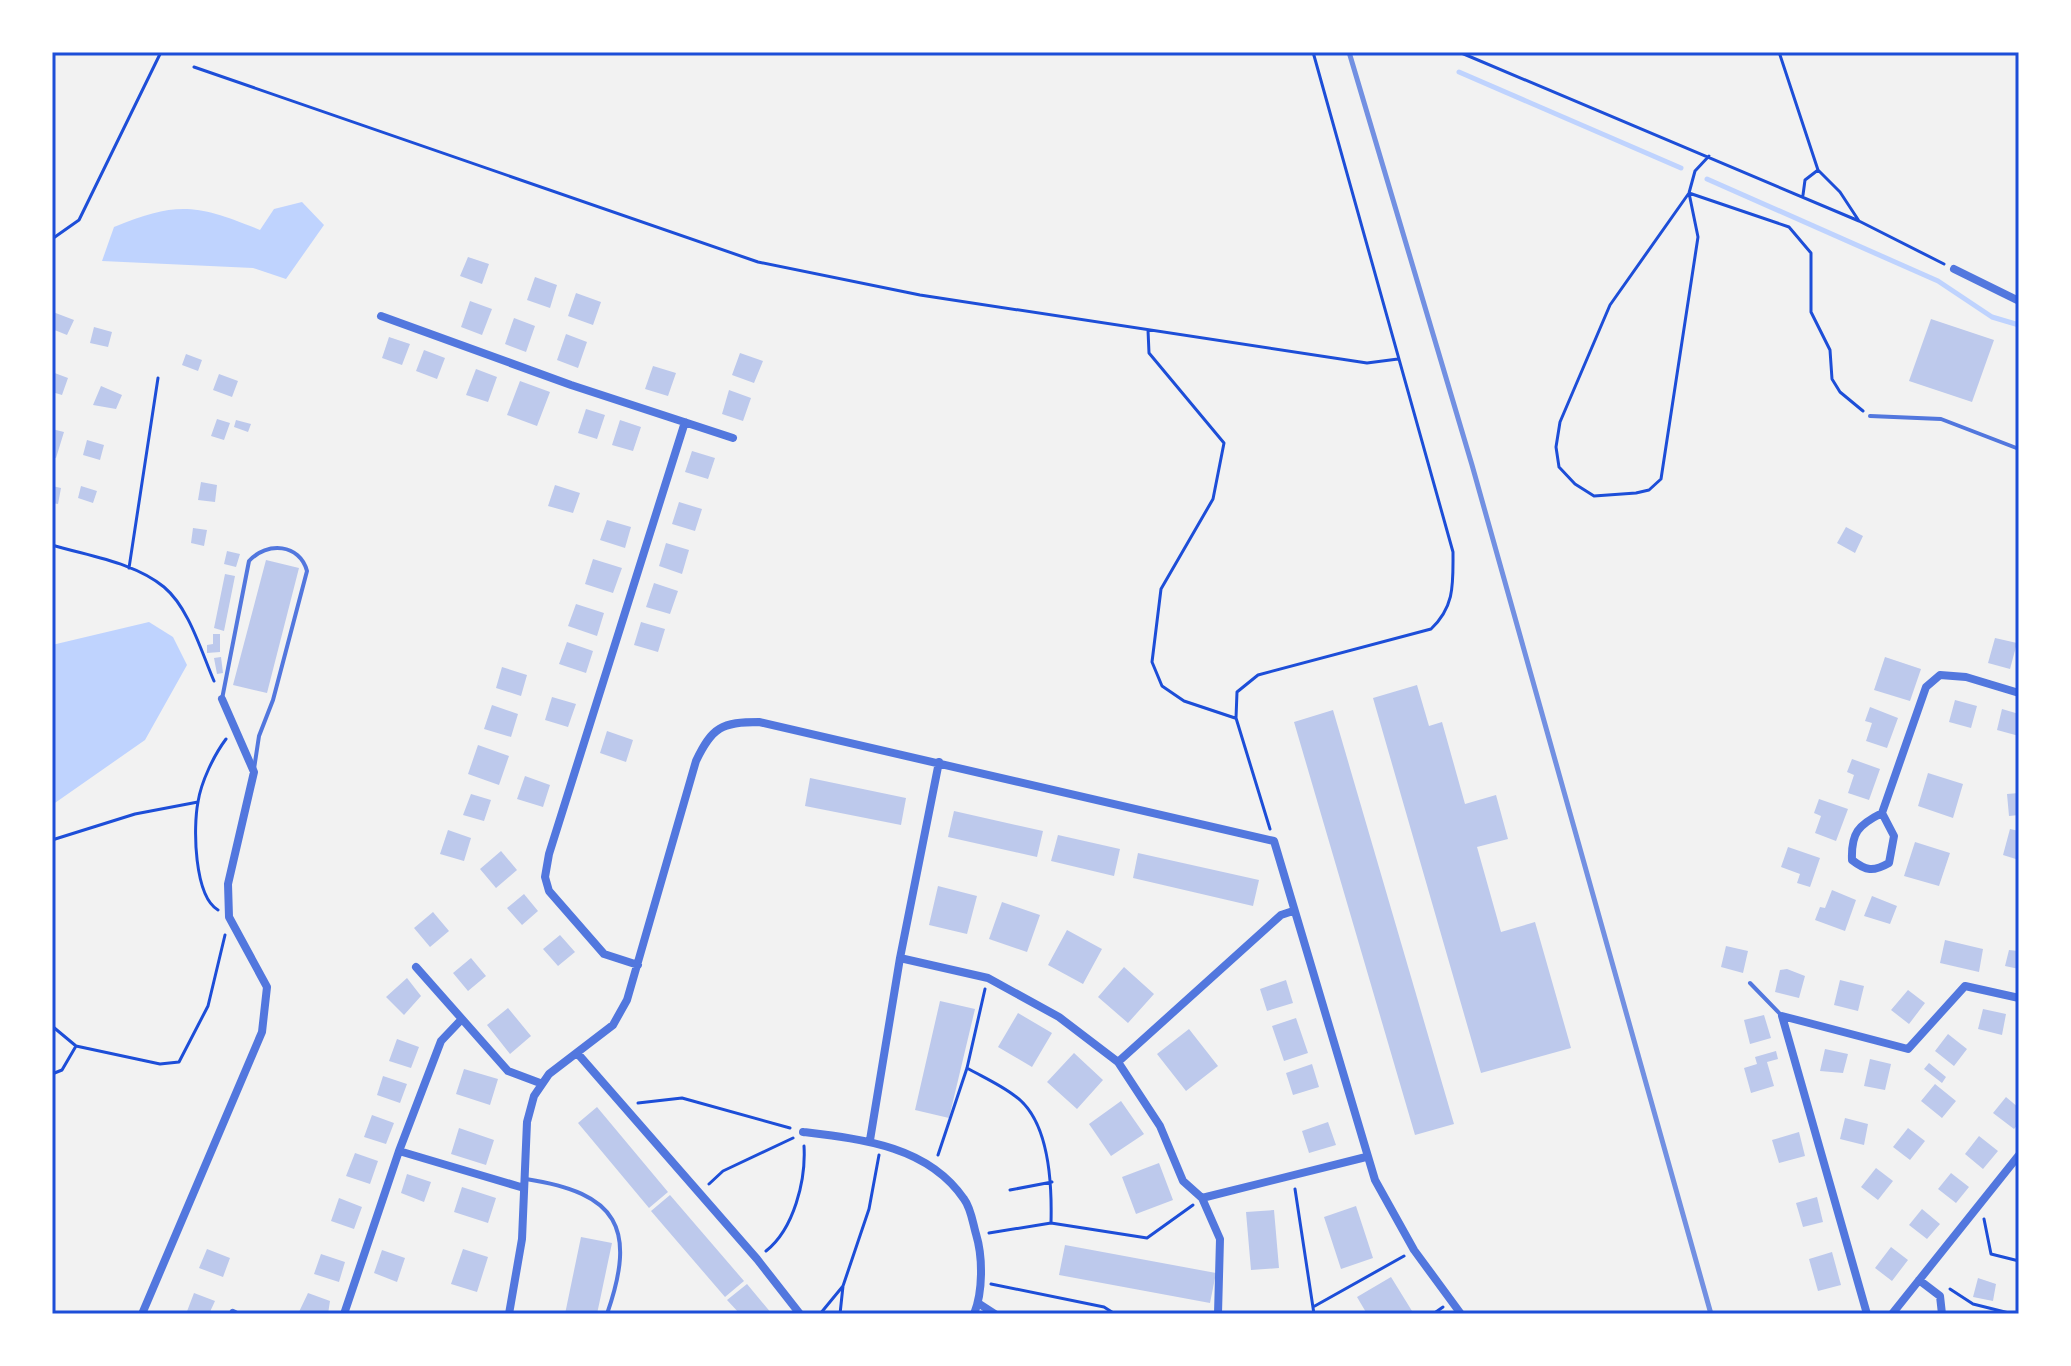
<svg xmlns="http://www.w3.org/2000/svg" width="2071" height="1366" viewBox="0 0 2071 1366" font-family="Helvetica,sans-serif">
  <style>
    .water { fill: #bfd3fe }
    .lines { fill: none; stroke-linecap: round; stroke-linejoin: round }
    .stream { stroke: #bfd3fe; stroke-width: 5 }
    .building { fill: #bdc9ec }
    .path { stroke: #1d4ed8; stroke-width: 3 }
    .service { stroke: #5277de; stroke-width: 4 }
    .minor { stroke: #5277de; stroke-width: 8 }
    .rail { stroke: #7290e2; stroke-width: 5 }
    .neatline { fill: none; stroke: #1d4ed8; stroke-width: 3 }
  </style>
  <rect width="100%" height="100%" fill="#f2f2f2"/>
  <path class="water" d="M302 202 324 225 286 279 253 268 102 261 114 227C177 201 197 204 260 230L274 209Z
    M149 622 173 637 187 665 145 740 52 805V645Z"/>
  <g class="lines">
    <path class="stream" d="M1459 72 1681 168
      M1707 179 1938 281 1992 317 2019 325"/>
  </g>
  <path class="building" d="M468 257 489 264 482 284 460 276Z
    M535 277 557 285 550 308 527 300Z
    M576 293 601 302 593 325 568 316Z
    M470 301 492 309 482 335 461 327Z
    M53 312 74 320 67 335 52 329Z
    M514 318 535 326 526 352 505 344Z
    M1931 319 1994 340 1972 402 1909 381Z
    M94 327 112 332 108 347 90 343Z
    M566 334 587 342 578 368 557 360Z
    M389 337 410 344 402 365 382 358Z
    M424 350 445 358 437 379 416 371Z
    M740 353 763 361 754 383 732 375Z
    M186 354 202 360 198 371 182 365Z
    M653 366 676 373 668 396 645 389Z
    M476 369 497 377 488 402 466 395Z
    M52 372 68 378 62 395 52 392Z
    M219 374 238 381 232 397 213 390Z
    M520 381 550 392 537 426 507 415Z
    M101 386 122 395 116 409 93 405Z
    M729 390 751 398 743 421 722 414Z
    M586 409 605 415 597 439 578 433Z
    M217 419 230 423 224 440 211 436Z
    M236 420 251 424 248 432 234 427Z
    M620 420 641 427 633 451 612 445Z
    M52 429 64 432 56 458 52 457Z
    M87 440 104 445 100 460 83 455Z
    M692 451 715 458 708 479 685 472Z
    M201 482 217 485 215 502 198 500Z
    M555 485 580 493 573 513 548 506Z
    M52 486 61 488 58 504 52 503Z
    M81 486 97 491 93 503 78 498Z
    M679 502 702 509 695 531 672 524Z
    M607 520 631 527 625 548 600 540Z
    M1846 527 1863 536 1855 553 1837 543Z
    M193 528 207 530 204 546 191 543Z
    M666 543 689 550 682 574 659 566Z
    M227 551 240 554 236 567 224 564Z
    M593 559 622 568 613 593 585 584Z
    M266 560 299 568 267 693 233 685Z
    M225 574 235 576 224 631 214 628Z
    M654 583 678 591 670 614 646 607Z
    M576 604 604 613 597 636 568 626Z
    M641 622 665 629 658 652 634 645Z
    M213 634H220V652L207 653V645L213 644Z
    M1995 638 2017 643 2010 669 1988 663Z
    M567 642 593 651 586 673 559 664Z
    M221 657 223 673 217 674 214 658Z
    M1885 657 1921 669 1910 701 1874 690Z
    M502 667 527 675 521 696 496 688Z
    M1417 685 1429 726 1442 722 1465 804 1496 795 1508 839 1477 847 1501 932 1535 922 1571 1048 1481 1073 1373 698Z
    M552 697 576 704 568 727 545 720Z
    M1955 700 1977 706 1971 728 1949 722Z
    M492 705 518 714 511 737 484 729Z
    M1870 707 1898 718 1887 748 1866 741 1872 723 1865 721Z
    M2002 709 2019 714V736L1997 730Z
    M1333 710 1454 1124 1415 1135 1294 722Z
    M607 731 633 740 626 762 600 753Z
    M478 745 509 756 499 785 468 774Z
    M1852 759 1880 769 1869 800 1848 793 1854 775 1847 772Z
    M1928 773 1963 784 1953 818 1918 806Z
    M525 776 550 785 543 807 517 799Z
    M810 778 906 798 901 825 805 806Z
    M2019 793V815L2009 816 2007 794Z
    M471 794 491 800 484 821 463 815Z
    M1819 799 1848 809 1836 841 1815 833 1821 816 1814 813Z
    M954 811 1043 831 1037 857 948 837Z
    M2010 829 2019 831V860L2003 855Z
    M448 830 471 838 464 861 440 854Z
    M1058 835 1120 849 1114 876 1051 861Z
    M1915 842 1950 853 1939 886 1904 876Z
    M1788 847 1820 858 1810 887 1797 883 1800 874 1781 867Z
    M501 851 517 870 496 888 480 869Z
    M1138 853 1259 880 1253 906 1133 878Z
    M938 886 977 896 967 934 929 925Z
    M1832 890 1856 900 1845 931 1815 920 1820 907 1825 908Z
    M524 894 538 911 522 925 507 908Z
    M1872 896 1897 906 1890 924 1864 916Z
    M1002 902 1040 915 1027 952 989 939Z
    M433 912 449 931 430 947 414 928Z
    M1067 930 1102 949 1083 984 1048 965Z
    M560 935 575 952 558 966 543 949Z
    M1945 940 1983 949 1979 972 1940 963Z
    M1726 946 1748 951 1743 973 1721 967Z
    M2009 950 2019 951V969L2005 966Z
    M471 958 486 976 468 991 453 973Z
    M1124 967 1154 994 1128 1023 1098 997Z
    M1787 969 1805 976 1799 998 1775 992 1780 970Z
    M407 978 421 996 404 1015 386 997Z
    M1286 980 1293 1003 1267 1011 1260 989Z
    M1840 980 1864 986 1858 1011 1834 1005Z
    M1908 990 1925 1003 1909 1024 1891 1010Z
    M940 1001 975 1009 949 1118 915 1110Z
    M508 1008 531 1036 510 1054 487 1025Z
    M1983 1009 2006 1014 2002 1035 1978 1029Z
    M1018 1013 1052 1033 1032 1067 998 1047Z
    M1764 1015 1771 1038 1750 1044 1744 1020Z
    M1296 1018 1308 1053 1284 1061 1272 1026Z
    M1189 1029 1218 1066 1186 1091 1157 1054Z
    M1948 1034 1967 1049 1954 1066 1935 1051Z
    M397 1039 419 1047 411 1068 389 1061Z
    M1825 1049 1848 1054 1843 1073 1820 1071Z
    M1776 1051 1778 1059 1767 1062 1774 1086 1751 1093 1744 1068 1757 1064 1755 1057Z
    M1074 1053 1103 1080 1077 1109 1047 1082Z
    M1870 1059 1891 1064 1885 1090 1864 1086Z
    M1929 1063 1946 1077 1942 1083 1924 1069Z
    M1312 1064 1319 1087 1293 1095 1286 1073Z
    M464 1069 498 1079 490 1105 456 1094Z
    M383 1076 407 1084 400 1103 377 1095Z
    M1935 1084 1956 1101 1942 1118 1921 1101Z
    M2006 1097 2019 1108V1123L2014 1129 1993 1113Z
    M1121 1101 1144 1134 1111 1156 1089 1124Z
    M597 1107 668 1192 649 1208 578 1123Z
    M372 1115 394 1123 386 1144 364 1137Z
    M1845 1118 1868 1124 1864 1145 1840 1139Z
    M1328 1122 1336 1145 1309 1153 1302 1131Z
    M459 1128 494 1140 486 1165 451 1154Z
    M1908 1128 1925 1141 1910 1160 1893 1147Z
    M1799 1132 1805 1156 1779 1163 1772 1140Z
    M1979 1136 1998 1151 1983 1169 1965 1154Z
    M355 1153 378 1161 370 1184 346 1176Z
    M1159 1163 1173 1200 1136 1214 1122 1177Z
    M1876 1168 1893 1181 1878 1200 1861 1187Z
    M1951 1173 1969 1187 1956 1203 1938 1189Z
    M407 1174 431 1182 424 1202 401 1193Z
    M462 1187 496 1198 488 1223 454 1212Z
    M670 1195 744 1281 725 1297 651 1211Z
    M1817 1197 1823 1222 1803 1227 1796 1203Z
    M339 1198 362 1207 354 1229 331 1221Z
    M1356 1206 1373 1258 1341 1269 1324 1217Z
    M1922 1209 1940 1224 1927 1239 1909 1225Z
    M1274 1210 1279 1268 1251 1270 1246 1212Z
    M581 1237 612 1243 597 1314H565Z
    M1065 1245 1216 1273 1210 1303 1059 1275Z
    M1891 1247 1908 1260 1892 1281 1875 1268Z
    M207 1249 230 1258 223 1277 199 1268Z
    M463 1249 488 1257 477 1292 451 1284Z
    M382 1250 405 1258 397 1282 374 1273Z
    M1832 1252 1841 1285 1818 1291 1809 1259Z
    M321 1254 345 1262 339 1282 314 1274Z
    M1391 1277 1412 1311 1367 1314 1357 1297Z
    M1978 1278 1996 1284 1993 1301 1973 1297Z
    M747 1284 772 1314H740L727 1300Z
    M194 1293 215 1301 209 1314H186Z
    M308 1293 330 1301 328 1314H298Z"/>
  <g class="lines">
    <path class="path" d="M1459 52 1859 221
      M1779 52 1818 170 1840 192 1859 221 1944 264
      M194 67 758 262 920 295 1367 363 1398 359
      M1689 193 1698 237 1661 479 1649 490 1636 493 1594 496 1575 484 1559 467 1556 447 1560 422 1610 305 1689 193 1695 171 1709 156
      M1689 193 1789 227 1811 253V312L1830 350 1832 379 1840 392 1863 411
      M1803 195 1805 180 1818 170
      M52 239 79 220 161 52
      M1148 330 1149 353 1224 443 1213 499 1161 589 1152 662 1162 686 1184 701 1235 718
      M52 545C88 556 134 562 164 587 189 608 201 651 214 681
      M129 568 158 378
      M1270 829 1236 718 1237 692 1258 675 1431 629C1455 606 1453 584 1453 552L1313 52
      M52 840 135 814 198 802
      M218 910C194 896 193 827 198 802 201 782 214 755 226 739
      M52 1026 76 1046 160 1064 179 1062 208 1006 225 935
      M967 1068C983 1077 1001 1085 1015 1096 1050 1121 1052 1185 1051 1223
      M52 1074 62 1070 76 1046
      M638 1103 682 1098 790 1128
      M938 1155 967 1068 985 989
      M709 1184 723 1171 793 1138
      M1295 1189 1314 1314
      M1010 1190 1052 1182
      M1984 1219 1991 1254 2019 1261
      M989 1233 1051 1223 1147 1238 1193 1205
      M766 1251C794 1229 806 1180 804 1146
      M991 1284 1104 1307 1115 1314
      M1950 1289 1973 1304 2013 1314
      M1313 1307 1404 1256
      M820 1314 843 1286
      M840 1314 843 1286 869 1209 879 1155
      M1433 1314 1443 1307"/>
    <path class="service" d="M1870 416 1941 419 2019 449
      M222 699 249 561C267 541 300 544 307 571L273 700 259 736 254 769
      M1750 983 1782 1016
      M526 1179C618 1193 637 1228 607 1314"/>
    <path class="minor" d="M1954 269 2019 301
      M381 316 571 385 733 438
      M1882 813 1894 836 1889 863C1873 872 1866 871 1852 860 1851 833 1858 825 1882 813L1926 687 1940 675 1966 677 2019 693
      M900 958 988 978 1059 1017 1118 1062 1160 1126 1183 1181 1202 1198 1220 1239 1218 1314
      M638 965 604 954 549 891 545 877 549 854 685 422
      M416 967 508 1071 540 1083
      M578 1054 757 1259 800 1314
      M1118 1062 1281 915 1293 911
      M803 1132C862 1139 928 1146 964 1199 971 1208 973 1224 976 1234 983 1257 983 1292 974 1314
      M870 1140 900 958 939 762
      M399 1151 524 1188
      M1202 1198 1366 1157
      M1919 1280 1940 1296 1942 1314
      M978 1303 995 1314
      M233 1313 235 1314
      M142 1314 262 1032 267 987 229 917 228 884 254 772 222 699
      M344 1314 399 1151 441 1041 460 1021
      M509 1314 522 1239 527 1122 534 1096 549 1074 613 1025 627 1000 696 761C712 727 722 722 759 722L1274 841 1375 1180 1414 1250 1461 1314
      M1867 1314 1782 1016 1908 1049 1965 986 2019 998
      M1892 1314 2019 1155"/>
    <path class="rail" d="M1349 52 1472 465 1711 1314"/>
  </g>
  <rect width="2071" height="1366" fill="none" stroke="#ffffff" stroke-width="108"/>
  <rect x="54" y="54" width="1963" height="1258" class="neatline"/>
</svg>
